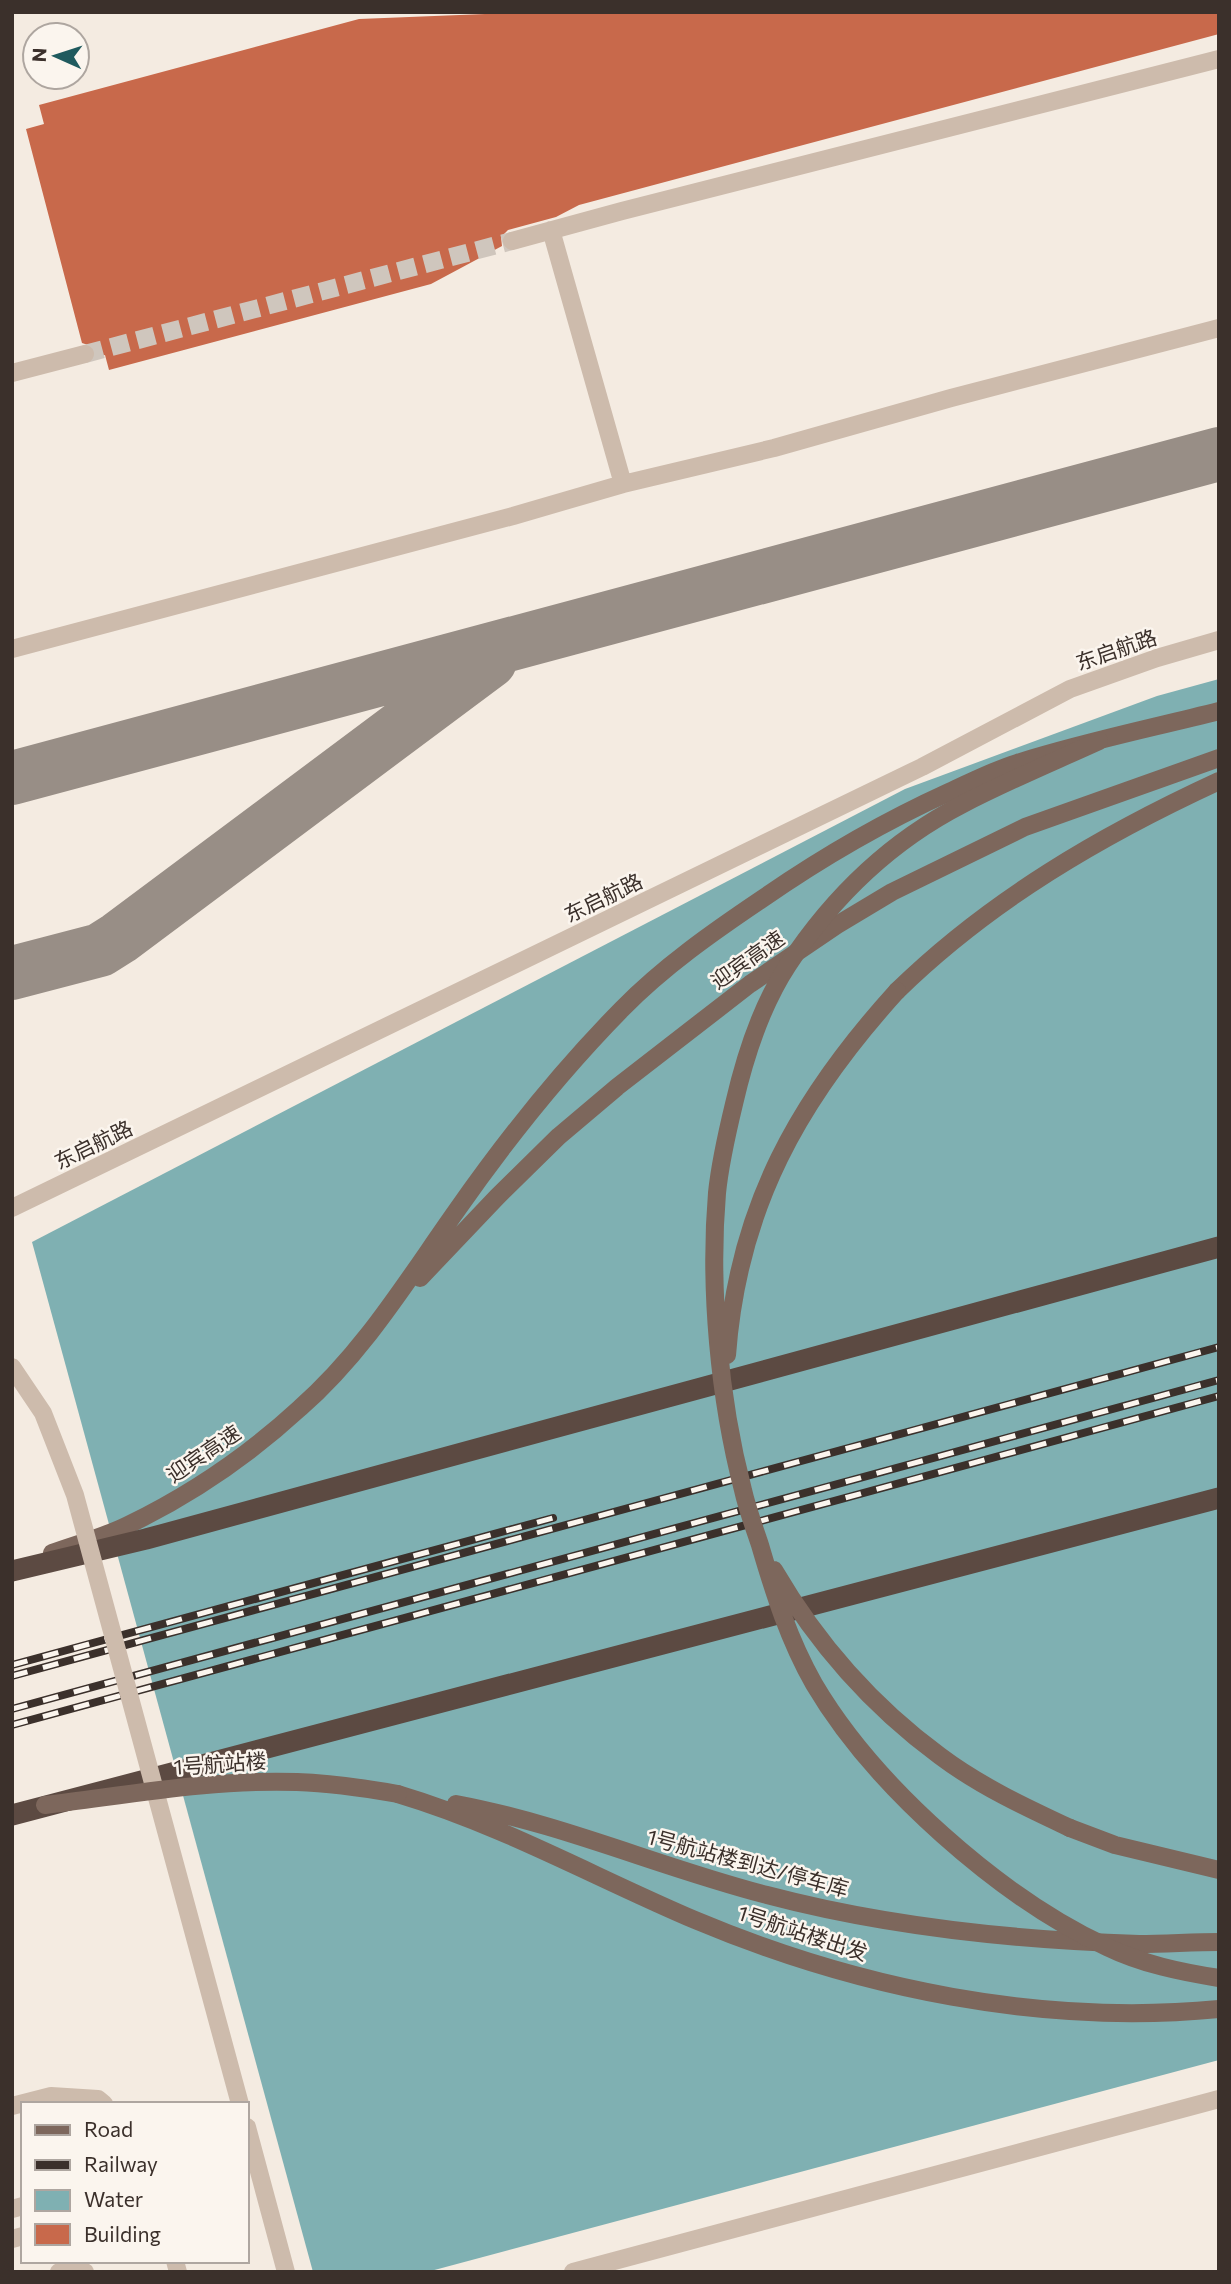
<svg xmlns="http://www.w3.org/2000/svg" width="1231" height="2284" viewBox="0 0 1231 2284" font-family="Commissioner,'Noto Sans SC',sans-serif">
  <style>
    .water { fill: #7fb0b2 }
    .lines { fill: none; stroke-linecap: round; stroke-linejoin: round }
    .taxiway { stroke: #988e86; stroke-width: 54 }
    .building { fill: #c8694b }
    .minor-tunnel { stroke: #cfc6bd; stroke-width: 18; stroke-dasharray: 18 9; stroke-linecap: butt }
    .minor { stroke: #cdbbac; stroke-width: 18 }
    .major { stroke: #7d675c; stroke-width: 18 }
    .highway { stroke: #5c4a42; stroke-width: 21 }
    .rail-casing { stroke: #3b302b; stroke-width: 8 }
    .rail { stroke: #fbf5ee; stroke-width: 5; stroke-dasharray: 16; stroke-linecap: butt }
    .minor-bridge { stroke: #cdbbac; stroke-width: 18 }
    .major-bridge { stroke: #7d675c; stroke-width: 18 }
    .labels { text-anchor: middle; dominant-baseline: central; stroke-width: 5; stroke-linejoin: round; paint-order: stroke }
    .street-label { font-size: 21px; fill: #3b302b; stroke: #fbf5ee }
  </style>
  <rect width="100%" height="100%" fill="#f4ebe1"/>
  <path class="water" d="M1219 679V2060L427 2272H313L32 1242 905 789 1157 696Z"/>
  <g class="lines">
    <path class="taxiway" d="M12 778 1219 454
      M12 973 100 950 119 938 490 661"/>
  </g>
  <path class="building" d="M534 12H1219V34L579 205 556 217 508 230 501 237 502 246 431 284 109 370 105 355 96 357 94 347 82 343 26 129 44 124 39 105 359 19Z"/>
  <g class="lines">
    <path class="minor-tunnel" d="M85 354 512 241"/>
    <path class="minor" d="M551 230 623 484
      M512 241 622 211 1219 59
      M12 373 85 354
      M12 649 513 516 623 484 774 448 951 398 1219 328
      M12 1208 922 767 1070 689 1157 658 1219 640
      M12 2106 51 2096 98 2099 104 2104
      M247 2127 286 2272
      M12 2209 23 2206
      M12 2239 23 2236
      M175 2261 178 2272
      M59 2272 76 2268 85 2272
      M573 2272 1219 2099"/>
    <path class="major" d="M897 991C990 900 1102 835 1219 781
      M420 1278 497 1197 559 1136 617 1087 750 984 837 925 892 892 1025 827 1219 758
      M52 1553C77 1544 104 1537 128 1525 190 1495 250 1454 300 1408 364 1352 408 1279 457 1210 506 1140 561 1071 622 1009 663 967 713 932 762 899 821 858 883 822 949 792 971 782 994 770 1017 763 1083 742 1152 728 1219 711
      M398 1794C502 1825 596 1878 695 1920 859 1989 1042 2026 1219 2009
      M456 1804C563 1824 662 1868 767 1895 888 1927 1014 1940 1139 1944 1166 1944 1192 1942 1219 1942
      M1070 1828 1115 1845 1219 1870"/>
    <path class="highway" d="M12 1571 146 1539 1219 1247
      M12 1815 1219 1498"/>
    <g class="rail-casing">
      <path id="rail" d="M12 1665 553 1518
        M12 1676 1219 1347
        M12 1709 1219 1380
        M12 1725 1219 1396"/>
    </g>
    <use href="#rail" class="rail"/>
    <path class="minor-bridge" d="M12 1367 43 1413 75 1495 240 2104"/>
    <path class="major-bridge" d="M1099 741C1053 762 1007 781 963 804 891 841 832 898 788 965 761 1006 745 1056 734 1104 727 1133 720 1163 717 1193 709 1287 719 1398 743 1490 747 1508 754 1527 760 1545 774 1593 789 1640 814 1684 874 1786 1000 1897 1107 1947 1142 1964 1181 1972 1219 1978
      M727 1355C738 1207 799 1099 897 991
      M774 1570C816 1642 872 1706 940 1756 980 1786 1025 1807 1070 1828
      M45 1805C128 1795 213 1779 297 1782 331 1783 364 1788 398 1794"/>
  </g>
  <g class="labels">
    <g class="street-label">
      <text transform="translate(1116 649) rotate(-19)">东启航路</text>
      <text transform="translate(603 897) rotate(-26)">东启航路</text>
      <text transform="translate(747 959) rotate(-35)">迎宾高速</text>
      <text transform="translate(93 1144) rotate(-26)">东启航路</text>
      <text transform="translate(203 1453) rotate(-34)">迎宾高速</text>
      <text transform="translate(220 1763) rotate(-4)">1号航站楼</text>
      <text transform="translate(748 1862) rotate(15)">1号航站楼到达/停车库</text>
      <text transform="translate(803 1932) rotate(18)">1号航站楼出发</text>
    </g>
  </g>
  <rect width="1231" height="2284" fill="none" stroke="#3b302b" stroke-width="28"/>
  <rect x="21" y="2102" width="228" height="161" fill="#fbf5ee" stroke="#aea6a0" stroke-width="2"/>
  <rect x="35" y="2125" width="35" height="10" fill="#7d675c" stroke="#aea6a0" stroke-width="2"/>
  <text x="84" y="2137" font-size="21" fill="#3b302b">Road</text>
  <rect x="35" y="2160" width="35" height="10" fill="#3b302b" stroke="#aea6a0" stroke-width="2"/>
  <text x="84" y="2172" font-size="21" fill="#3b302b">Railway</text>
  <rect x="35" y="2190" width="35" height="21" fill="#7fb0b2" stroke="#aea6a0" stroke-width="2"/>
  <text x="84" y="2207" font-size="21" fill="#3b302b">Water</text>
  <rect x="35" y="2224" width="35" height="21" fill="#c8694b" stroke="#aea6a0" stroke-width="2"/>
  <text x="84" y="2242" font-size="21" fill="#3b302b">Building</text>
  <g transform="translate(56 56) rotate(273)"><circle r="33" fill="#fbf5ee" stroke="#aea6a0" stroke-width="2"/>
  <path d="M0-5L12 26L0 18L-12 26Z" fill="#1f5a5e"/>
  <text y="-10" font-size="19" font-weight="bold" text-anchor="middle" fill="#3b302b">N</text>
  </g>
</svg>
